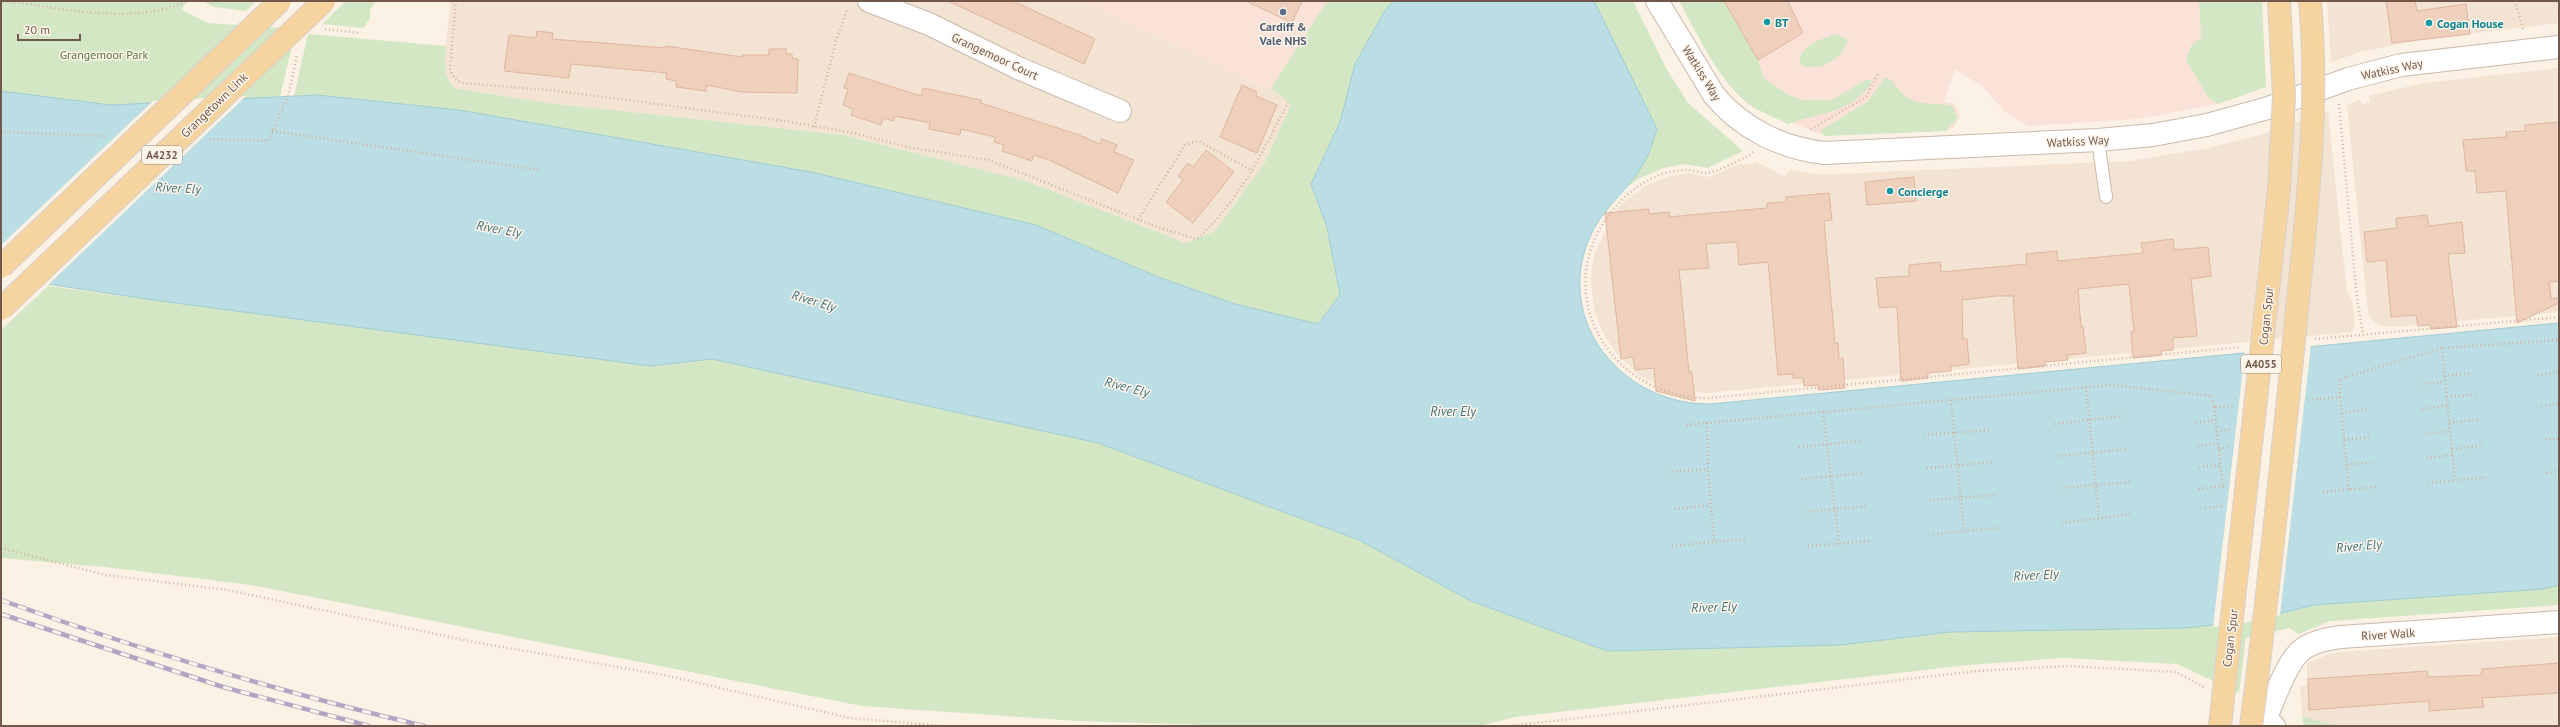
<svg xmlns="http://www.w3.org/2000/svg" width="2560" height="727" viewBox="0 0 2560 727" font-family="'PT Sans',sans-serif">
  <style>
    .residential { fill: #f2e3d3 }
    .commercial { fill: #fae2d8 }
    .green { fill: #d3e7c4 }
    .water { fill: #badee3; stroke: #a1cdd4 }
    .pier { fill: #fbf1e4 }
    .building { fill: #eed0bd; stroke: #e0b69f }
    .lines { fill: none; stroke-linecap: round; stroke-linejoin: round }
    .lane-casing { stroke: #cbb9ab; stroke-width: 14 }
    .street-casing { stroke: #cbb9ab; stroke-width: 24 }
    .path { stroke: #d3b3a1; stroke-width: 2.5; stroke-dasharray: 1 3; stroke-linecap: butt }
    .lane { stroke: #fff; stroke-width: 12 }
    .street { stroke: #fff; stroke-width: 22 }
    .rail-casing { stroke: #b4a4c3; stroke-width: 4.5 }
    .rail { stroke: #fef5ea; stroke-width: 3; stroke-dasharray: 9; stroke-linecap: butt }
    .primary-bridge-casing { stroke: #d7d0cd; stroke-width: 24; stroke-linecap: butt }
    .primary-bridge { stroke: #f6d4a0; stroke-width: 22 }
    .service-dot { fill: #5c6f8a; stroke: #fef5ea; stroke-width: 1.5 }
    .culture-dot { fill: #0f9aa8; stroke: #fef5ea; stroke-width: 1.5 }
    .labels { text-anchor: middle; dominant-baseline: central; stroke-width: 3; stroke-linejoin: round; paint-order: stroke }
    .shield { fill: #fef5ea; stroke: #9b877b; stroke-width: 1 }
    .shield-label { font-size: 11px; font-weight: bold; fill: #71584b }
    .culture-label { font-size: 12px; font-weight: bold; fill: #0d838f; stroke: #fef5ea; text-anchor: start }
    .service-label { font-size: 12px; font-weight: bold; fill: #4e5e75; stroke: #fef5ea }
    .park-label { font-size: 12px; fill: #547744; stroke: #fef5ea }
    .street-label { font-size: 12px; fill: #71584b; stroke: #fef5ea }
    .water-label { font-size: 13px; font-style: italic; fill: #43757d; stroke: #fef5ea }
  </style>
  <rect width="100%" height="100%" fill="#fbf1e4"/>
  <path class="residential" d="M451 1H1081L1281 95 1291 105 1264 164 1215 231 1186 243 1026 181 843 135 548 103 454 88 443 68Z
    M2327 1H2559V23L2423 39 2360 52 2331 62Z
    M2559 68V312L2391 327 2378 325 2369 316 2367 304 2347 106 2360 99 2362 104 2370 102 2369 96 2423 83Z
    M2328 111 2347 293 2352 300 2355 324 2352 332 1707 393 1663 388 1639 375 1616 353 1603 333 1594 309 1591 281 1592 267 1595 253 1611 218 1623 203 1645 186 1670 176 1689 173 1709 177 1742 163 1743 165 1753 164 1755 161 1784 176 1791 170 1814 174H1835L2130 161 2209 148 2260 135Z
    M2559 637V726H2337L2302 716 2300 686 2307 685V664L2324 656 2338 652Z"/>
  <path class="commercial" d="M1081 1H1327L1270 90Z
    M1684 1H2199L2201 37 2191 46 2194 75 2203 85 2208 97 2218 104 2138 119 2028 126 2005 112 1982 86 1955 69 1944 102 1953 103 1958 110 1960 117 1953 128 1817 133 1749 105 1724 75Z"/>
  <path class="green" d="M1 1H186L182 10 208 23 296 29 280 97 136 110 1 96Z
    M203 1H256L246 11 214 7Z
    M346 1H376L370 10V19L363 28 322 24Z
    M1327 1H1393L1384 12 1355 64 1340 122 1311 184 1327 227 1340 295 1318 324 1235 304 1158 277 1036 225 811 172 459 110 317 95 294 96 308 34 446 46C444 63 443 73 454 88L548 103 843 135 1026 181 1186 243 1215 231 1264 164 1291 105 1281 95 1270 90Z
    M1594 1H1633L1667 70 1688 103 1743 151 1708 168 1685 164 1663 168 1640 178 1627 187 1644 163 1657 129Z
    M1679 1H1724L1758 60 1763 77 1790 96 1805 100H1832L1867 79 1871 80V85C1847 114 1821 112 1788 124 1774 117 1757 111 1745 101 1715 75 1698 34 1679 1Z
    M2199 1H2262L2266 87 2218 104 2208 97 2186 60 2191 46 2201 37Z
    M1838 34 1847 40C1845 58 1817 75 1800 64 1796 47 1824 37 1838 34Z
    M1885 78C1894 78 1897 89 1903 94 1917 107 1935 102 1952 106L1958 118 1946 131 1826 136 1822 134 1821 130 1867 102Z
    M48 286 650 366 712 359 1098 443 1359 540 1471 601 1607 651 1841 645 1950 632 2186 628 2249 621 2314 605 2543 589 2559 585V605L2330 621 2299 634 2289 628 2246 638 2239 693 2177 664 2064 658 1968 665 1515 717 1480 726H1236L1078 721 862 706 251 585 105 567 1 558V330Z
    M2302 716 2337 726H2304Z"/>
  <path class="water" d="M1393 1H1594L1657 129C1653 140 1650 153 1644 163 1628 191 1601 209 1589 239 1554 323 1624 405 1710 404L2559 323V585L2543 589 2314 605 2249 621 2186 628 1950 632 1841 645 1607 651 1471 601 1359 540 1098 443 712 359 650 366 153 300 1 277V91L110 105 317 95 459 110 811 172 1036 225 1158 277 1235 304 1318 324 1340 295 1327 227 1311 184 1340 122 1355 64 1384 12Z"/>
  <path class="pier" d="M246 96 47 286 1 279V245L153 101Z
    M2311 345 2280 615 2249 622 2213 627 2245 351Z"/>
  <path class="building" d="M948 1H1013L1095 39 1084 64Z
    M1246 1H1302L1292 23Z
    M1724 1H1788L1803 33 1758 60Z
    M2386 1H2415L2417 11 2466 4 2470 34 2392 43Z
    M537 31 553 33 552 39 666 48V46L742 57V55H769V49H786V54H792V58L798 59 797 93 741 92 707 85 706 91 676 87V81L666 79 667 73 571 64 569 78 504 71 509 35 536 38Z
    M849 73 921 96 923 88 981 100V103L1079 135 1100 144 1102 139 1117 145 1114 152 1134 160 1118 193 1049 160 1034 155 1032 161 1002 151 1004 145 994 142 995 137 961 129 960 135 929 129 930 123 895 116 893 121 883 118 881 125 851 115 853 109 843 105 848 89 844 88Z
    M1242 85 1257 92 1256 96 1277 105 1257 153 1220 137Z
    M2559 122V281L2549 282 2551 299 2559 298V303L2517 323 2506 191 2477 193 2475 171H2466L2463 140 2506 137V132L2525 131V125Z
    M1206 150 1234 172 1193 223 1166 202 1183 180 1178 176 1188 163 1193 167Z
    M1914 177 1916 201 1867 205 1865 182Z
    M1829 193 1832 220 1824 221 1835 343H1838L1839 359 1843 358 1845 388 1818 390V385L1804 386 1803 378H1793V374L1778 375 1768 262 1739 265 1737 242 1706 244 1709 268 1679 270 1689 372H1692L1695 401 1656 391 1654 368 1635 370 1633 357 1621 359 1605 213 1649 209V214L1669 212V217L1767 208V203L1786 202V197Z
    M2427 215 2429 226 2462 222 2465 253 2448 254 2457 327 2430 329V325L2418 326 2416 315 2391 317 2386 260 2367 262 2364 232 2397 228 2396 218Z
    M2173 239 2174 250 2208 247 2211 276 2191 279 2197 336 2173 338V350L2161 351V355L2133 358 2131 332H2134L2129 284 2078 289 2081 327H2083L2086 353 2067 355 2068 360 2045 362V366L2018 369 2013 296H1996L1962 300 1963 339H1967L1969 364 1951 366V371L1928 373V378L1901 381 1897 307 1879 308 1876 278 1909 276V265L1940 262 1941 272 2027 264 2026 254 2057 251 2058 261 2143 253 2141 243Z
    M2559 663V693L2482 698 2484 707 2429 711V701L2309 710 2308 679 2427 671 2428 677 2481 675 2482 669Z"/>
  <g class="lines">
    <g class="lane-casing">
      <path id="lane" d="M2098 140 2106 197"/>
    </g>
    <g class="street-casing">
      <path id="street" d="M869 1 929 24 1018 68 1120 111
        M1657 1 1714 95C1742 129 1782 148 1824 153L2098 140 2153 135 2207 125 2268 108 2348 79 2401 65 2559 47
        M2274 726 2264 722C2273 703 2286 661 2303 649 2314 641 2328 639 2341 637L2559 622"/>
    </g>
    <path class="path" d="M7 1C66 9 132 25 189 1
      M456 1 450 69 455 79 462 83 559 91 784 121 854 133 907 147 989 160 1157 227 1197 239C1241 198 1261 155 1288 102
      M2515 1 2523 29
      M325 29 360 33
      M2339 104 2357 299 2363 334
      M814 127 836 41 848 8
      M1811 129 1866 97 1879 72
      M272 131 540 170
      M1 132 106 136
      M209 139 268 141 288 96 297 56
      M1753 152 1750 155C1737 161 1722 170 1708 173 1702 174 1694 170 1687 170 1663 170 1640 182 1623 199 1543 277 1600 397 1708 398L2241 347
      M1138 220 1185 145 1198 141 1253 171
      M2315 339 2559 317
      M2442 348 2455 480
      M2538 375 2559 372
      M2444 376 2472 373
      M2421 384 2445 382
      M2086 387 2099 518
      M2340 397 2349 490
      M2447 397 2478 394
      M1951 400 1964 531
      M2308 400 2340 397 2339 379 2442 348 2559 340
      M2541 406 2559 404
      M2214 407 2223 487
      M2422 409 2447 406
      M1823 412 1839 544
      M2342 413 2369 409
      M1707 423 1708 469 1714 541
      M2196 423 2215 420
      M2449 423 2480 419
      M2055 424 2124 416
      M1687 425 2110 385 2212 396 2214 407 2233 406
      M2217 432 2232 429
      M2425 434 2450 431
      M1924 435 1991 430
      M2545 439H2559
      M2344 440 2371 437
      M2198 446 2218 443
      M1799 447 1861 441
      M2219 449 2230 447
      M2452 449 2484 445
      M2057 456 2127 449
      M2427 458 2453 455
      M2346 465 2374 462
      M2199 467 2221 465
      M1927 468 1994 462
      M1668 472 1708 469
      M2547 473 2559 471
      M1801 479 1865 473
      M2428 483 2486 477
      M2061 488 2131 482
      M2199 489 2225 486
      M2323 492 2377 487
      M1930 500 1996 495
      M2205 508 2224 506
      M1675 509 1711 505
      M1805 512 1867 506
      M2062 523 2132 514
      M1933 534 1998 528
      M1672 546 1745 539
      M1808 546 1869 541
      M1 548 106 575 227 590 474 642 664 675 850 718 944 726
      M1510 726 1977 671 2068 666 2176 672 2204 687"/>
    <use href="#lane" class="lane"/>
    <use href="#street" class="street"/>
    <g class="rail-casing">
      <path id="rail" d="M1 600C140 650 280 692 424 726
        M1 614 223 687 369 726"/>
    </g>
    <use href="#rail" class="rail"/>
    <g class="primary-bridge-casing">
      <path id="primary-bridge" d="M1 267 280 1
        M1 309 324 1
        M2220 726 2279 190 2284 96 2279 1
        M2251 726C2268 598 2281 469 2294 340 2305 227 2320 115 2310 1"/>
    </g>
    <use href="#primary-bridge" class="primary-bridge"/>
  </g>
  <circle class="service-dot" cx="1283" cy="12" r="4"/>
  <g class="culture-dot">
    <circle cx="1767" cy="22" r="4"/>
    <circle cx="2429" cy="23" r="4"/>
    <circle cx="1890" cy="191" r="4"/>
  </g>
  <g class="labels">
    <g class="shield">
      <rect x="142" y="146" width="40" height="18" rx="3"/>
      <rect x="2241" y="355" width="40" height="18" rx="3"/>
    </g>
    <g class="shield-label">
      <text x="162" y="155">A4232</text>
      <text x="2261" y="364">A4055</text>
    </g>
    <g class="culture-label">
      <text x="1775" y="22">BT</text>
      <text x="2437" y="23">Cogan House</text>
      <text x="1898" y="191">Concierge</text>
    </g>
    <g class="service-label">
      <text x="1283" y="26">Cardiff &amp;<tspan x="1283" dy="14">Vale NHS</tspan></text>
    </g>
    <g class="park-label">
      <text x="104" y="54">Grangemoor Park</text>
    </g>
    <g class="street-label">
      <text transform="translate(995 56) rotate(25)">Grangemoor Court</text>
      <text transform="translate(2392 69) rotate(-12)">Watkiss Way</text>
      <text transform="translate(1702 73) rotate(58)">Watkiss Way</text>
      <text transform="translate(214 105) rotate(-44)">Grangetown Link</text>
      <text transform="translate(2078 141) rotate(-3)">Watkiss Way</text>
      <text transform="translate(2266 316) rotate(-84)">Cogan Spur</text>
      <text transform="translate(2388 634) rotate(-4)">River Walk</text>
      <text transform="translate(2230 638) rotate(-83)">Cogan Spur</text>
    </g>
    <g class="water-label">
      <text transform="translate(178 188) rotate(3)">River Ely</text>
      <text transform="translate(499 229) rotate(10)">River Ely</text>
      <text transform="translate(814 301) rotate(17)">River Ely</text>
      <text transform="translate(1127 387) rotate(15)">River Ely</text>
      <text x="1453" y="411">River Ely</text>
      <text transform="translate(2359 546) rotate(-5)">River Ely</text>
      <text transform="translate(2036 575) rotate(-3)">River Ely</text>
      <text transform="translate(1714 607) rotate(-2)">River Ely</text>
    </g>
  </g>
  <rect width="2560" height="727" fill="none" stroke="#71584b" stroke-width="4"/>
  <path d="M18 34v6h62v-6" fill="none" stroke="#71584b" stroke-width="2"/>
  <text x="24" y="34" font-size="12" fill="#71584b" stroke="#fef5ea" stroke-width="3" paint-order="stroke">20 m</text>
</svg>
